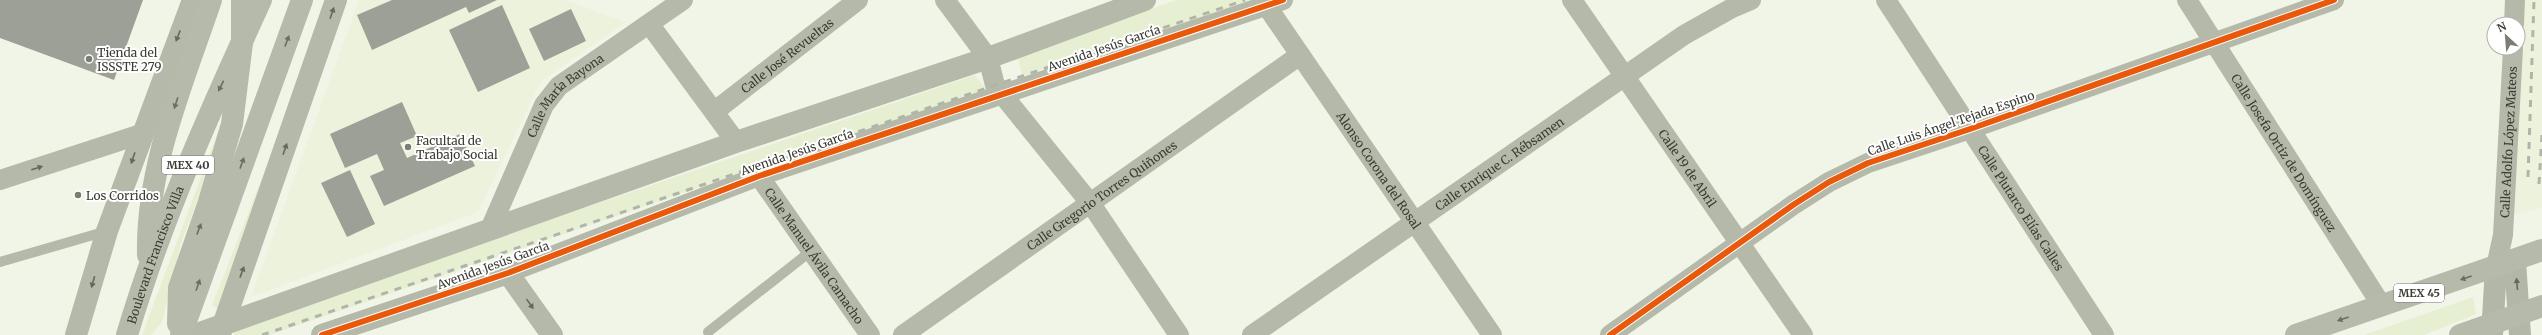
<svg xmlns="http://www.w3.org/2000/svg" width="2542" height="335" viewBox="0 0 2542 335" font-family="Merriweather,serif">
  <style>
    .built { fill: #ecf2db }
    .green { fill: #e7efd2 }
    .building { fill: #9da096 }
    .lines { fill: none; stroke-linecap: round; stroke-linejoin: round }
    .service { stroke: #b5b9aa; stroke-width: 10 }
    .minor { stroke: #b5b9aa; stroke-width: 20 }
    .tertiary { stroke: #b5b9aa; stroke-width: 22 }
    .secondary { stroke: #b3b7a7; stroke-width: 22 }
    .primary { stroke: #b6baaa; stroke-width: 22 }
    .rail { stroke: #b1b5a9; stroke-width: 3; stroke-dasharray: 7 7; stroke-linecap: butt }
    .cycleway-casing { stroke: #fff; stroke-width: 8 }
    .cycleway { stroke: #e8590c; stroke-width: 6 }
    .oneway { fill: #65685d }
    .oneway2 { fill: #6c6e63 }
    .oneway3 { fill: #64675c }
    .poi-dot { fill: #7a7d72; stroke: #fff; stroke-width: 1.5 }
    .labels { text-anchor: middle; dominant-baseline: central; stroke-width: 4; stroke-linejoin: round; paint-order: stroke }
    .shield { fill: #fff; stroke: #757670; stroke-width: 1 }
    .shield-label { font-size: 11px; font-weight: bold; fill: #3a3c33 }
    .street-label { font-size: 12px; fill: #3a3c33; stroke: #fff }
    .poi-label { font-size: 12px; fill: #3a3c33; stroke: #fff; text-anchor: start }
  </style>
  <rect width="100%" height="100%" fill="#f1f5e8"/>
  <path class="built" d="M359 0H564L626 22 541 81 478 212 251 297Z
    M2525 0H2542V207L2512 216Z"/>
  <path class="green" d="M332 0 218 309 212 305Z
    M1176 0H1256L1022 76 1018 57Z
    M975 75 986 89 270 335H234L235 327Z
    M220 126 225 128 181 244 162 322 151 335H142Z
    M2473 297 2476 314 2424 335H2364Z"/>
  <path class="building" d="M0 0H143L114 80 0 38Z
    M392 0H497L469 13 466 7 372 50 357 15Z
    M502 5 530 68 478 92 449 30Z
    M571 9 586 41 544 61 529 29Z
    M402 102 417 136 400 143 407 158 460 134 475 166 384 206 370 176 384 170 377 154 345 168 330 134Z
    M350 170 375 224 347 237 321 183Z"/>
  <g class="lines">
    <path class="service" d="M0 262 107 231
      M708 332 811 251"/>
    <g class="minor">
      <path d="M945 0 988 58 995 85 1002 94 1091 204 1179 335"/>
      <path id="s1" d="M1572 0 1803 335"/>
      <path id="s2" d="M1886 0 2104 335"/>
      <path id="s3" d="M2187 0 2382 306"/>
      <path id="s4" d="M1266 5 1492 335"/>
      <path d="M2514 24 2515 0"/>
      <path d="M650 25 736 142"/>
      <path id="s5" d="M715 111 858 0"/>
      <path id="s6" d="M759 176 870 335"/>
      <path d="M0 180 141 134"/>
      <path id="s7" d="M491 227 544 105 559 86 683 0"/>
      <path id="s8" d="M2496 267 2503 235 2513 48"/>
      <path d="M508 273 759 176 1283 0"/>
      <path id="s9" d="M903 335 1300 55"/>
      <path id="s10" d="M1252 335 1684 35 1732 8 1751 0"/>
      <path d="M1610 335 1793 205 1829 182 1868 163 1970 129 2334 0"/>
    </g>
    <path class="tertiary" d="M220 334 336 0
      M76 335 107 231 193 0
      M194 335 736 142 988 58 1145 0
      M322 335 508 273 552 335"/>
    <path class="secondary" d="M2515 261 2520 335
      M2492 335 2496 267"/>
    <g class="primary">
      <path d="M148 255C146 167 183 83 211 0"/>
      <path d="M178 324 179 288 208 205 232 124 242 43V0"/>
      <path id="s11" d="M127 335C162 218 210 111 261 0"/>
      <path d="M181 335 302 0"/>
      <path d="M2296 335 2542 250"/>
      <path d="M2460 335 2542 306"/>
    </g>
    <path class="rail" d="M2528 177 2534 0
      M2539 184 2542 135
      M262 335 1245 0"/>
    <g class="cycleway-casing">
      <path id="cycleway" d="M322 335 508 273 759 176 1283 0
        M1610 335 1793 205 1829 182 1868 163 1970 129 2334 0"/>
    </g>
    <use href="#cycleway" class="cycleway"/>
  </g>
  <defs><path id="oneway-solid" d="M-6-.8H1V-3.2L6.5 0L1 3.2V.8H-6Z"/></defs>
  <g class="oneway">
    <use href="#oneway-solid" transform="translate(332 13) rotate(-71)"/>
    <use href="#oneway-solid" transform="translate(178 36) rotate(111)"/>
    <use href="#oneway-solid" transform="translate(285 149) rotate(-71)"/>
    <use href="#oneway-solid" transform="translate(133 158) rotate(109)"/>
    <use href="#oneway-solid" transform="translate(37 168) rotate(-18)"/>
    <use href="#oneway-solid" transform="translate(242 272) rotate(-70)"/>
    <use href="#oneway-solid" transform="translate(93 282) rotate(106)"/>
    <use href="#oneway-solid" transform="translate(530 304) rotate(55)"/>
  </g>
  <g class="oneway2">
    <use href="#oneway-solid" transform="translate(287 41) rotate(-70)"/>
    <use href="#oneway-solid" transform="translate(221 86) rotate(116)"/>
    <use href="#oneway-solid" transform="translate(176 103) rotate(108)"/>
    <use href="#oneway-solid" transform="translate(242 163) rotate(-70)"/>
    <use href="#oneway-solid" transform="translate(199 229) rotate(-69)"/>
    <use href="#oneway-solid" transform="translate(2466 278) rotate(161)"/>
    <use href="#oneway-solid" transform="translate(198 285) rotate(-71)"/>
    <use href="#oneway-solid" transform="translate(2343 319) rotate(161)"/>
  </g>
  <use class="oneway3" href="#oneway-solid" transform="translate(2517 284) rotate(-95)"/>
  <g class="poi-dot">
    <circle cx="89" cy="59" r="4"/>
    <circle cx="408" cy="147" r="4"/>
    <circle cx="78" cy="195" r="4"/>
  </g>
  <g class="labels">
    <g class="shield">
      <rect x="162" y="156" width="52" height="18" rx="3"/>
      <rect x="2394" y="284" width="50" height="18" rx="3"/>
    </g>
    <g class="shield-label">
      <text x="188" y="165">MEX 40</text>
      <text x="2419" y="293">MEX 45</text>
    </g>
    <g class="street-label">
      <text transform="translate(1104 48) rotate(-19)">Avenida Jesús García</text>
      <text stroke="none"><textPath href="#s5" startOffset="91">Calle José Revueltas</textPath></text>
      <text stroke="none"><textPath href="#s7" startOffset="154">Calle María Bayona</textPath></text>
      <text transform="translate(1951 123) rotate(-19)">Calle Luis Ángel Tejada Espino</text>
      <text stroke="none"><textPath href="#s8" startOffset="126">Calle Adolfo López Mateos</textPath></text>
      <text transform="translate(797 152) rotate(-19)">Avenida Jesús García</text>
      <text stroke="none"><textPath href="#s3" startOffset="181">Calle Josefa Ortiz de Domínguez</textPath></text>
      <text stroke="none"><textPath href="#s10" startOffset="301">Calle Enrique C. Rébsamen</textPath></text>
      <text stroke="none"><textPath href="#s1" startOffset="204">Calle 19 de Abril</textPath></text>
      <text stroke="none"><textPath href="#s4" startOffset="200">Alonso Corona del Rosal</textPath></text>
      <text stroke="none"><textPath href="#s9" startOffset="243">Calle Gregorio Torres Quiñones</textPath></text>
      <text stroke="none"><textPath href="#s2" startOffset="248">Calle Plutarco Elías Calles</textPath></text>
      <text stroke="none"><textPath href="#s11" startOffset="85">Boulevard Francisco Villa</textPath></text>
      <text stroke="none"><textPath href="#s6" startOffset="97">Calle Manuel Ávila Camacho</textPath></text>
      <text transform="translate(493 265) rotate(-20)">Avenida Jesús García</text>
    </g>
    <g class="poi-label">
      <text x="97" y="52">Tienda del<tspan x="97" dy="14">ISSSTE 279</tspan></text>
      <text x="416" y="140">Facultad de<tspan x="416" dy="14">Trabajo Social</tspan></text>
      <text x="86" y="195">Los Corridos</text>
    </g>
  </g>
  <g transform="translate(2506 36) rotate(334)"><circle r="19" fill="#ffffff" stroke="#b0b1ad"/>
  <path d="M0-3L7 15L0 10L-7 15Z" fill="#7a7d72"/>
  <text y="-6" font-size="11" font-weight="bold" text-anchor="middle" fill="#3a3c33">N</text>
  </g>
</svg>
